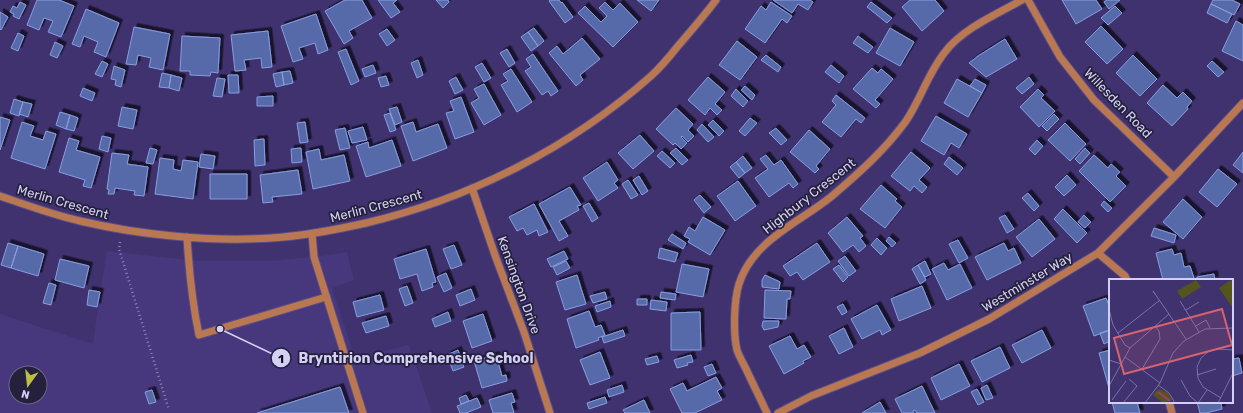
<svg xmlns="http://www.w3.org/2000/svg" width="1243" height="413" viewBox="0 0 1243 413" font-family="Rubik,sans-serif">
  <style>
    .built { fill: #47377c; fill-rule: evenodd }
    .building { fill: #5769a8; stroke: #889de0; filter: url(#shadow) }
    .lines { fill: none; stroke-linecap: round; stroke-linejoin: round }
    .minor-casing { stroke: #5a4e87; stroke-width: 9 }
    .path { stroke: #8e86b6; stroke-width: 2.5; stroke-dasharray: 1 3; stroke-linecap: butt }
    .minor { stroke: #b97852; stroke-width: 7 }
    .labels { text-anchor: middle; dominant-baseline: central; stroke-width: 3.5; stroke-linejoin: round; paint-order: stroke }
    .street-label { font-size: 13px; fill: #d4d0f5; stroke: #25203c }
    .inset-river { fill: none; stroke: #a53873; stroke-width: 2 }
    .inset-road { fill: none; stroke: #7b71a5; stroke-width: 1 }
    .view { fill: #d56370; fill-opacity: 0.15; stroke: #d56370; stroke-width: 2 }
    .inset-edge { fill: none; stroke: #d4d0f5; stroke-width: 2 }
    .leader { fill: none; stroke: #d4d0f5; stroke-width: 1.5 }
    .callout-dot { fill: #d4d0f5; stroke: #25203c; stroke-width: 1.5 }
    .mark-label { font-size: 12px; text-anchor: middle; font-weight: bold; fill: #111 }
    .callout-label { font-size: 14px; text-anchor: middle; font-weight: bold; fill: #d4d0f5; stroke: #25203c; stroke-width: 3.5; stroke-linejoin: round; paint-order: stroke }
  </style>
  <defs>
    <filter id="shadow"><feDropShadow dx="3.5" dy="-3.5" stdDeviation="0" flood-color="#0009"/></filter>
  </defs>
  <rect width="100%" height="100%" fill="#3f326f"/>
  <path class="built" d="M107 251 198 261H268L322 256 347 252 354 280 332 288 355 358 409 345 432 413H0V314L93 344 99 299ZM16 373H40V397H16Z"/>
  <path class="building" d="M37 0H59L74 6 61 37 48 32 53 21 44 18 39 30 27 25Z
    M345 0H362L372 18 349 31 353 38 344 44 325 11Z
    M378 0H397L393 3 400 12 391 18Z
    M436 0H448L449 2 443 8Z
    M551 0H559L561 3 562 2 573 17 565 23 549 1Z
    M637 0H659L651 11Z
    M773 0H810L813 2 808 10 798 4 792 13Z
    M910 0H935L944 11 922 31 902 7Z
    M1062 0H1096L1102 9 1076 24Z
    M1107 0H1120L1109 9 1104 2Z
    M1213 0H1232L1240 4 1234 15 1211 4Z
    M20 2 26 5 19 19 13 16 14 14 10 12 13 6 17 8Z
    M605 2 613 10 620 3 638 22 613 47 578 13 585 6 601 22 607 16 599 8Z
    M771 2 792 16 787 23 782 19 765 43 745 29 761 6 766 10Z
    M871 2 892 18 887 23 867 7Z
    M1211 4 1232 14 1227 23 1207 13Z
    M1115 6 1122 13 1108 25 1101 18Z
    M86 9 119 23 106 57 94 52 98 42 84 36 80 47 72 44Z
    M0 12 8 17 1 30 0 29Z
    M316 14 328 50 318 54 315 43 299 48 303 59 293 62 281 26Z
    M1236 21 1243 25V61L1222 51Z
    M1101 26 1123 49 1107 64 1085 42Z
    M134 27 170 34 163 70 149 67 151 58 138 55 136 65 126 64Z
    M534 28 544 41 538 46 528 32Z
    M890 28 914 42 900 66 876 53Z
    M387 29 395 40 387 46 379 34Z
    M268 31 272 67 262 68 261 58 244 60 246 70 235 71 231 35Z
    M528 32 538 46 531 51 521 37Z
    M18 33 24 36 18 51 11 48Z
    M182 36 220 38 218 73 211 72 210 76 190 75V71H180Z
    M858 36 873 47 868 53 853 43Z
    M582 38 600 59 580 75 583 80 576 86 549 53 557 46 563 54Z
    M1005 39 1017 59 986 77 969 63 978 56Z
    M737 41 757 57 740 80 719 65Z
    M55 42 63 46 57 58 50 55Z
    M346 49 359 81 351 85 338 52Z
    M507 49 515 63 509 67 500 53Z
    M533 54 558 91 551 96 548 91 542 95 525 71 531 67 526 59Z
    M766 55 781 67 778 72 761 60Z
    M1133 55 1157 79 1140 96 1116 73Z
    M418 60 423 75 417 78 411 63Z
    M102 61 108 64 102 77 95 74Z
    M1212 61 1224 72 1218 77 1207 66Z
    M482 63 491 78 484 82 475 67Z
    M373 65 376 73 365 77 362 69Z
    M831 65 844 76 839 83 825 72Z
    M114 66 125 70 121 87 115 85 116 80 111 79Z
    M872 68 878 73 881 69 893 79 875 100 880 104 876 108 853 89Z
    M511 69 532 102 517 112 501 85 508 81 503 74Z
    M290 71 293 83 284 85 282 72Z
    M282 72 284 85 276 87 273 74Z
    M162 73 171 75 169 88 159 87Z
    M171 75 182 78 179 91 169 88Z
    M228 75H238L239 93H229Z
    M386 76 389 85 381 87 378 78Z
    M456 77 463 90 455 94 449 81Z
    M708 77 725 92 715 104 722 110 717 115 710 108 705 115 688 100Z
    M1029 77 1034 84 1022 94 1016 88Z
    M217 78 225 79 222 97 213 96Z
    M957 79 982 93 968 117 944 103Z
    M975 79 986 85 982 93 970 86Z
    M484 84 501 115 484 125 471 103 479 98 474 89Z
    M1163 85 1177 98 1183 92 1192 101 1187 107 1188 109 1172 126 1147 103Z
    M745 86 755 95 752 100 741 90Z
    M83 88 95 93 92 101 80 96Z
    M736 89 748 101 743 107 731 96Z
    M1038 89 1044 95 1041 98 1055 111 1039 127 1020 107Z
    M836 95 865 118 861 123 856 119 841 137 822 122 836 105 832 101Z
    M273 96V106H257V97Z
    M461 97 474 132 455 139 446 113 454 111 450 101Z
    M14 99 23 102 19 116 10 113Z
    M23 102 32 104 28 117 19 114Z
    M122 107 137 110 133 129 118 126Z
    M397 107 402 122 395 125 389 109Z
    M676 108 693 124 688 130 694 136 688 142 682 136 681 137 687 143 681 149 675 143 673 145 656 129Z
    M60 112 70 115 66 129 56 125Z
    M390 113 396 130 390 132 384 115Z
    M1054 114 1059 119 1047 131 1042 126Z
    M70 115 78 118 74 131 66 129Z
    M936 116 967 134 959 148 951 143 944 155 921 141Z
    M0 117 10 120 0 150Z
    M750 118 757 123 745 136 739 131Z
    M713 120 724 131 719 136 708 125Z
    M22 122 34 126 30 136 43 140 46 131 56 134 45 169 11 158Z
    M305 122 308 142 300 143 297 123Z
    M413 122 416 132 438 124 447 148 413 161 401 126Z
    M1065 123 1086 144 1070 161 1048 140Z
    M702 124 714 137 708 142 697 130Z
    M363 127 367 140 352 143 348 131Z
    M345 128 350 148 340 150 335 130Z
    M776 128 787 140 781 145 769 133Z
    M809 130 830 149 816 166 819 169 815 173 790 152Z
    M640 135 654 151 633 169 618 153Z
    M102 136 111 138 108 152 99 149Z
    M69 138 79 141 76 150 100 157 91 188 83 186 85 180 59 172Z
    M264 139 265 165 255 166 254 140Z
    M392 140 401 166 366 177 356 146 368 142 369 148Z
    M1037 140 1043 146 1035 155 1029 149Z
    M150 148 157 150 153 164 146 163Z
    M301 148 302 162 292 163 291 149Z
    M676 148 688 160 682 165 670 153Z
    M1085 148 1090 153 1080 164 1075 159Z
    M319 149 321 160 344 155 350 181 313 189 306 152Z
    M662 151 675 163 670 168 657 156Z
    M911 152 930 168 919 180 927 187 922 193 914 186 910 191 891 176Z
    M1243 152V173L1233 165Z
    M112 153 129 155 127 164 148 167 144 196 134 195 135 191 115 188 114 194H108L109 190 107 189Z
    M201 154 215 156 213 169 199 167Z
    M766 155 774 165 781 160 798 184 793 188 789 183 769 197 755 178 768 169 760 159Z
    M1094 155 1108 168 1111 164 1120 172 1116 176 1126 186 1110 202 1079 171Z
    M743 156 752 168 745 173 736 162Z
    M949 157 963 168 957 175 944 164Z
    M160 158 174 160 173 169 181 171 183 160 198 162 193 199 155 194Z
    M607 162 618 180 614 183 618 188 598 201 583 178Z
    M736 162 745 173 739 178 730 167Z
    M1218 169 1237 184 1217 207 1199 192Z
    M298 170 302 194 272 197 273 202 263 203 260 175Z
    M210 174H247V199H210Z
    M1067 175 1076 185 1064 196 1055 187Z
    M639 176 648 191 642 195 633 180Z
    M628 180 638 195 631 199 622 184Z
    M738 181 756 206 735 221 717 196Z
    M881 185 897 199 895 201 902 207 885 228 860 209Z
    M570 187 581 205 577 206 579 210 559 221 568 236 559 241 539 204Z
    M1028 193 1039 206 1034 211 1022 198Z
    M700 195 711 207 704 213 694 200Z
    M1183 199 1202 217 1183 239 1163 222Z
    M1104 201 1112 208 1108 212 1101 205Z
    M589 203 598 218 592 222 583 206Z
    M534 204 548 232 539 236 537 230 527 235 523 228 517 231 509 217Z
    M1063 209 1087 233 1077 243 1054 219Z
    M1005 215 1014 229 1007 233 999 218Z
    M1084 215 1091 222 1085 228 1078 222Z
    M703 217 725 230 710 255 688 242 690 239 684 236 689 227 695 231Z
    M847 217 863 236 860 238 866 246 859 252 853 245 843 252 828 233Z
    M1039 219 1055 239 1032 257 1016 237Z
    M1154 228 1176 235 1174 243 1151 236Z
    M672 234 686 243 683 249 668 240Z
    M889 237 896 243 892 247 886 241Z
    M877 238 887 248 881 255 871 245Z
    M958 240 968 258 959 263 949 244Z
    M8 243 18 246 11 268 1 265Z
    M817 243 830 262 803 280 797 272 790 276 783 266Z
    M1004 243 1008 251 1014 248 1021 263 987 280 975 257Z
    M454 245 462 265 451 269 443 249Z
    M18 246 44 254 38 276 11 268Z
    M660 248 678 253 675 262 658 258Z
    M426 249 436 282 432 283 433 287 422 291 417 274 400 279 394 259Z
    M1172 249 1174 255 1181 253 1184 267 1190 266 1194 278 1188 280H1163L1156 253Z
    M564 251 568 259 551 267 547 259Z
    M845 256 856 271 849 276 838 261Z
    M60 259 89 266 84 288 55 280Z
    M566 261 570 268 557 275 553 267Z
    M925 261 931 274 925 277 918 265Z
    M944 263 948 270 960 264 972 288 947 300 932 269Z
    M682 264 709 269 703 297 676 292Z
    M839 265 848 277 843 282 833 269Z
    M918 265 926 280 920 284 912 269Z
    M446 273 452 288 444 292 437 277Z
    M1214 274 1215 280H1197V277Z
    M577 275 586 304 565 310 556 282Z
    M765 275 780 282 779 289 762 287V280Z
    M49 283 56 285 51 305 43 303Z
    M407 286 413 303 405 306 399 289Z
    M922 286 931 308 899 321 891 299Z
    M471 289 475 300 460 306 456 295Z
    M89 290 100 292 97 307 87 305Z
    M765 290 791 291 790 299H787L786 319 764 318Z
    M605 292 607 299 593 303 590 296Z
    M661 292 676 294 675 300 660 298Z
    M380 295 384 310 357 317 353 302Z
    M1106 298 1110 308V330L1094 336 1083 306Z
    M637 299H647V305H637Z
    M651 300 667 302 666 311 650 309Z
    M610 301 611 307 597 312 595 306Z
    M843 304 847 312 842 315 837 307Z
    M877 305 891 330 882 335 880 330 862 339 851 319Z
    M589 311 595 327 601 325 605 335 598 338 599 340 576 348 567 319Z
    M448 312 451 321 435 327 432 319Z
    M700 312 701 350H671V313Z
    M483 314 492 341 472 348 463 321Z
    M386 316 389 326 366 333 362 323Z
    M763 321H779L778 327 764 330 762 326Z
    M844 328 853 347 839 354 829 336Z
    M623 330 625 336 604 343 602 337Z
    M1042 330 1051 348 1022 363 1012 345Z
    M1110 330V341L1104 344 1100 333Z
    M790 336 797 349 804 345 811 357 803 361 804 363 784 374 769 346Z
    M1000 347 1010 368 982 382 971 361Z
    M458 350 464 367 453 371 447 355Z
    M1110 350V388H1109L1099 353Z
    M600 352 610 378 590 385 580 360Z
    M496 355 502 376 506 375 507 381 482 388 474 361Z
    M691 355 693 362 687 363 688 365 677 368 674 360Z
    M657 356 659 362 647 365 645 359Z
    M1239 358 1242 373 1232 376V359Z
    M712 364 716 373 708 376 704 367Z
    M959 364 970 386 941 400 931 378Z
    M716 377 722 388 717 391 722 400 695 413H682L670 389 683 383 687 391Z
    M622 385 624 392 609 397 607 390Z
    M987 385 993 398 986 400 981 388Z
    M922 386 935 413H917L915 410 913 411 914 413H902L895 399Z
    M340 387 349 413H257Z
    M977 389 984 402 978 405 971 392Z
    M152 390 156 402 149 404 145 392Z
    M512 393 515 402 511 403 514 413H493L489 400Z
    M466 395 469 401 461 404 459 398Z
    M605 397 607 403 589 409 587 403Z
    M477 398 481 407 466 413H460L457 406Z
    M644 400 650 413H625L623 410Z
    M880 402 886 413H862Z
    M1112 402H1137L1140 413H1115Z
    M1197 402H1227L1221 403 1222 409 1206 413H1200Z"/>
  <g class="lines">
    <g class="minor-casing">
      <path id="minor" d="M1028 0 1060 57 1094 100 1174 177
        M472 188 496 258 524 332 550 413
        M0 196C26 205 53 215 80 221 140 235 210 242 271 238 303 236 335 230 366 223 471 198 570 148 651 76 661 67 670 56 678 46 691 31 704 16 716 0
        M312 234 314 257 363 413
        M187 237C189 270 192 302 199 335L326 297
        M1098 253 1125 276 1127 280
        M1169 402 1172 413
        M767 413C760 398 753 384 746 369 743 363 739 356 737 350 733 333 734 300 739 284 753 240 799 223 832 196 859 173 885 150 906 121 921 99 928 73 945 52 962 29 997 14 1022 0
        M778 413 811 396 920 353 989 319 1098 253 1174 177 1243 103"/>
    </g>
    <path class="path" d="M120 242 119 249 169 410"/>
    <use href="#minor" class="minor"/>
  </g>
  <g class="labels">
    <g class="street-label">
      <text transform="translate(1118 103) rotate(46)">Willesden Road</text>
      <text transform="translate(809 196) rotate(-38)">Highbury Crescent</text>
      <text transform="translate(63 202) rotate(16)">Merlin Crescent</text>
      <text transform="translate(376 206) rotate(-15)">Merlin Crescent</text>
      <text transform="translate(1027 282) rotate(-31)">Westminster Way</text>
      <text transform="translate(519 285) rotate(70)">Kensington Drive</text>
    </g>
  </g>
  <g transform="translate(1109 279)">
    <rect width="124" height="124" fill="#3f326f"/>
    <path d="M87 1 92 8 73 20 68 12ZM122 1 124 4 123 28 110 9ZM49 110 59 114 63 121 54 124 44 116Z" fill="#53551c"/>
    <path class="inset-river" d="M49 113 61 122"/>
    <path class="inset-road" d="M46 15 44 12 77 60M71 22 90 53M0 30 4 46 16 66 21 69M77 31 90 23M87 47 97 41 101 49M9 54 51 21M16 78 51 104M0 81 12 85M33 90 51 60 50 52 46 47M88 96 107 90M72 101 81 117 89 124M49 106 60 114 66 124M0 107 21 69 60 35M112 119 94 108 89 99 88 88 92 79 100 72 109 70 124 71M3 121 17 102M14 124 28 107 20 100M36 124 51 104 64 74 75 62 96 50 124 49M89 124 98 111M109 124 124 94"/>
    <path class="view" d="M113 30 123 66 15 95 5 59Z"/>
    <rect width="124" height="124" class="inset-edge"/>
  </g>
  <path class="leader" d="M220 329L281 358"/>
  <g class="callout-dot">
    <circle cx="220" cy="329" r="4"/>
    <circle cx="281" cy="358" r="10"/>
  </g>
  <g class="mark-label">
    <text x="281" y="363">1</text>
  </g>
  <g class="callout-label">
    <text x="416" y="363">Bryntirion Comprehensive School</text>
  </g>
  <g transform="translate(28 385) rotate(195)"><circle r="19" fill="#25203c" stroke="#6b6686"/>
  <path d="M0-3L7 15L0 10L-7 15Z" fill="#bdbf43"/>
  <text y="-6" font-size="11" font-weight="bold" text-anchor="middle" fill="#d4d0f5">N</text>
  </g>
</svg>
